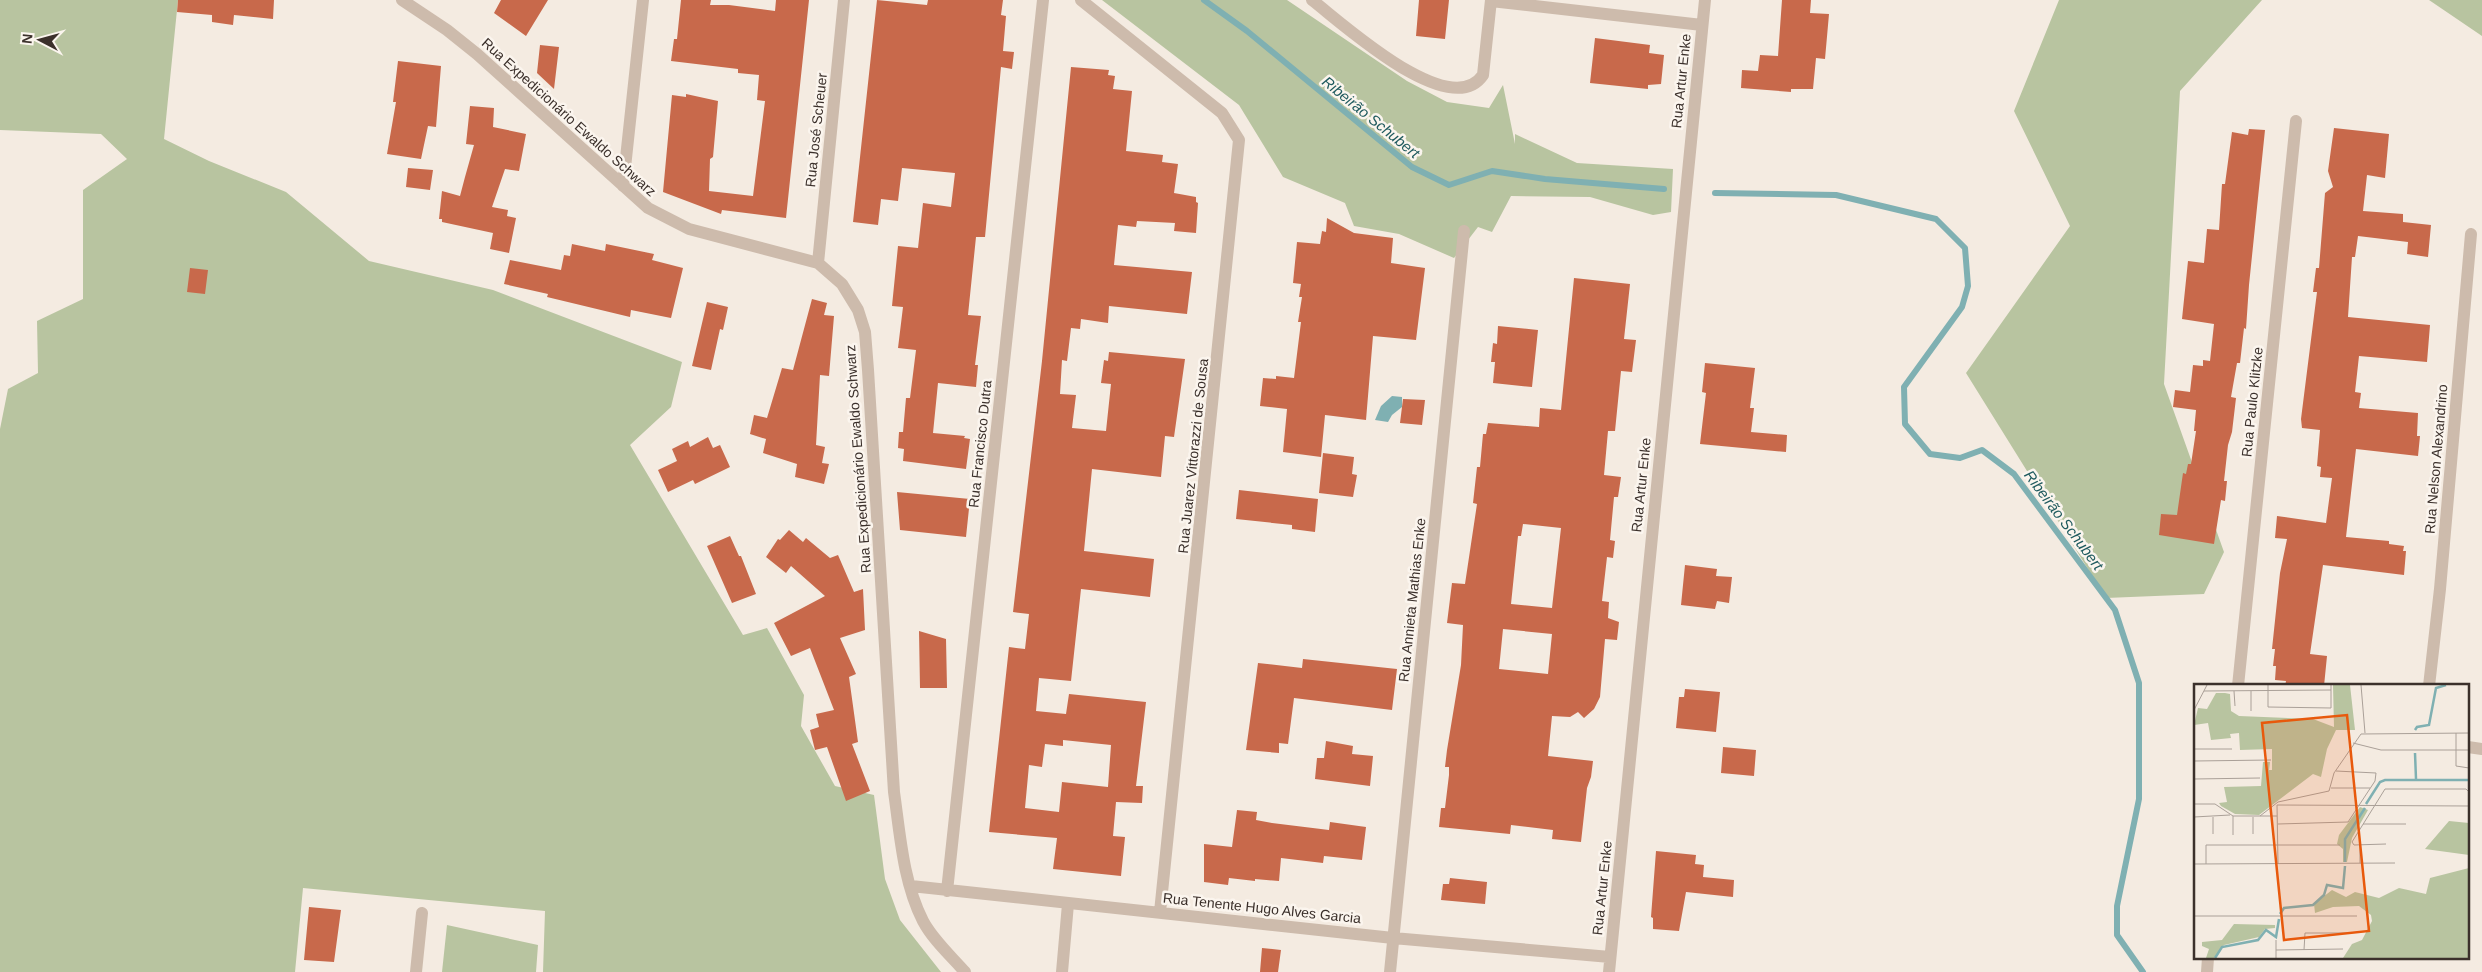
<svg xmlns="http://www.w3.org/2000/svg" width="2482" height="972" viewBox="0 0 2482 972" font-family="Arial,sans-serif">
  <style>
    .green { fill: #b8c4a0 }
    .water { fill: #7fb0b2 }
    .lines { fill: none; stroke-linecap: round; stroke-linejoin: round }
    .stream { stroke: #7fb0b2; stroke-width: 6 }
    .building { fill: #c8694b; fill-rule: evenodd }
    .minor { stroke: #cdbbac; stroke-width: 12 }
    .labels { text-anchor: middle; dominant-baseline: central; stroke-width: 5; stroke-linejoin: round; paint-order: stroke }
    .street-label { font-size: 14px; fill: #3b302b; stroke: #fbf5ee }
    .water-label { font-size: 15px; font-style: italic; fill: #1f5a5e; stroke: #fbf5ee }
    .inset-river { fill: none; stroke: #7fb0b2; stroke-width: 2.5 }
    .inset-road { fill: none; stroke: #aaa098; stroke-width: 1 }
    .view { fill: #e8590c; fill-opacity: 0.15; stroke: #e8590c; stroke-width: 2.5 }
    .inset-edge { fill: none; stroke: #3b302b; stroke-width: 2.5 }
  </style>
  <rect width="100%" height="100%" fill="#f4ebe1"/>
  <path class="green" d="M0 0H178L164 139 209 161 286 192 369 261 493 290 682 362 671 407 630 445 743 635 767 628 804 695 801 726 835 786 874 795 885 879 900 920 941 972H543L545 911 303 888 295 972H0V429L8 389 38 373 37 321 83 299V190L127 159 101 134 0 130Z
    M1102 0H1287L1407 81 1447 102 1489 108 1503 85 1515 144V134L1577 163 1673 169 1671 212 1653 215 1590 197 1511 196 1492 232 1478 227 1454 258 1399 234 1354 226 1345 203 1283 177 1239 105Z
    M2059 0H2262L2180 91 2164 384 2224 552 2204 594 2106 598 1966 373 2070 226 2014 111Z
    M2429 0H2482V36Z
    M447 925 538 945 536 972H442Z"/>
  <path class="water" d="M1392 396 1402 397V407L1392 415 1388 422 1375 420 1381 406Z"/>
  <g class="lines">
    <path class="stream" d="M1204 0 1247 31 1412 167 1449 185 1492 171 1545 179 1664 189
      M1715 193 1836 195 1936 219 1965 248 1968 286 1962 307 1904 387 1905 424 1930 454 1960 458 1982 450 2014 474 2115 610 2139 683V799L2117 906V935L2143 972"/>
  </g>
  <path class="building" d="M178 0H274L273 19 234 15 233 25 212 22V15L177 12Z
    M501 0H548L526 36 494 13Z
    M681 0H711L710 5H729L775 11 776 0H809L786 218 722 210 721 214 663 192 672 95 686 97V94L718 101 713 157 710 159 709 191 753 196 765 101 757 100 759 75 738 73V69L671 61 674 39H677Z
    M877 0 927 5 928 0H1003L1001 15 1006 16 1003 51 1014 52 1012 69 1001 67 985 237H976L968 315 981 316 975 365H978L976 387 938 383 933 433 965 436 964 438 970 439 966 469 903 461 904 449 898 448 899 432H903L906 398H910L916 350 898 348 903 307 892 306 898 246 918 248 923 203 951 207 955 173 902 168 898 201 881 199 878 225 853 222Z
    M1419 0H1449L1445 39 1416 36Z
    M1782 0H1811L1810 13 1829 14 1825 59 1816 58 1813 89H1791V92L1741 88 1742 70 1758 71 1760 55 1778 56Z
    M1595 38 1650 45 1649 53 1664 55 1661 84 1648 85V89L1590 83Z
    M540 45 559 47 554 89 537 73Z
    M398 61 441 66 436 127 428 126 421 159 387 154 396 102H393Z
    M1071 67 1109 70 1108 75 1115 76 1113 89 1132 91 1126 151 1163 155 1162 162 1178 164 1174 193 1196 197V202L1198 203 1196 233 1174 231 1175 223 1137 221 1136 227 1118 225 1114 265 1192 272 1187 314 1109 306 1108 323 1081 319 1080 329 1071 328 1067 361 1062 360 1060 394 1076 395 1072 428 1106 431 1111 384 1101 383 1104 360 1108 361 1109 352 1185 359 1174 437 1165 436 1161 477 1092 469 1084 551 1154 559 1150 597 1081 589 1071 681 1039 678 1036 711 1066 714 1069 694 1146 702 1136 786H1143L1142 803 1116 802 1113 836 1125 837 1121 876 1053 869 1057 838 989 832 1009 647 1025 649 1029 614 1013 612 1042 361ZM1063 740 1111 745 1108 787 1062 782 1059 812 1025 808 1029 765 1042 767 1045 744 1063 746Z
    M470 106 494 108 493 127 526 134 519 171 505 169 492 207 508 210 507 216 516 218 509 253 490 249 493 233 442 222V219H439L442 191 460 196 465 177 474 145 466 144Z
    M2334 128 2389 134 2385 178 2367 175 2363 211 2403 214V222L2431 225 2428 257 2407 254 2408 242 2358 236 2355 257H2352L2348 317 2430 325 2427 362 2359 356 2355 392 2361 393 2359 408 2418 413 2417 436H2420L2418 456 2356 449 2346 537 2389 541V544L2404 546 2403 551H2406L2404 575 2323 565 2310 654 2327 656 2324 686H2285L2286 681 2275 680 2276 666H2273L2275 649H2272L2280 573 2287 539 2275 538 2277 516 2326 523 2332 478 2320 477 2321 467 2317 466 2320 430 2302 428 2301 419 2317 292H2313L2316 268H2319L2325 193 2333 187 2328 171Z
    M2249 129 2265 130 2249 285 2246 329 2244 328 2240 363H2237L2231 397 2236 398 2232 432 2228 445 2224 481H2227L2225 501 2221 500 2214 544 2159 535 2161 514 2177 515 2183 473 2186 474 2188 464H2191L2196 431H2194L2196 410 2173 407 2175 390 2190 392 2193 365 2203 366V360L2210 361 2214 324 2182 319 2188 261 2204 263 2207 229 2219 230 2222 184H2225L2232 132 2248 135Z
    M408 168 433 170 430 190 406 187Z
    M1327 218 1354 233 1393 238 1391 263 1425 268 1416 340 1373 336 1366 420 1325 415 1321 457 1283 452 1287 409 1260 406 1263 378 1276 379V376L1294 378 1301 322H1298L1302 297H1299L1301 284 1293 283 1297 242 1320 244 1322 231 1326 232Z
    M572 244 605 251 606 244 654 254 652 260 683 268 671 318 631 310 630 317 547 297 548 294 504 284 510 260 561 270 564 255 570 256Z
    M190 268 208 270 205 294 187 292Z
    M1574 278 1630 284 1624 339 1636 340 1632 372 1621 371 1615 431H1608L1604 475 1621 477 1618 497H1614L1610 540 1615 541 1613 558 1607 557 1602 601 1609 602 1608 618 1619 622 1617 640 1605 639 1600 697 1594 709 1584 718 1578 712 1570 717 1552 716 1548 756 1593 761 1591 777 1587 788 1581 842 1552 839 1553 830 1511 825 1510 834 1439 827 1441 808H1445L1449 775V767H1445L1447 750 1461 665 1463 625 1447 623 1452 583 1465 584 1477 504 1473 503 1477 467H1480L1483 434H1486L1488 423 1539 427 1540 408 1561 410ZM1523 524 1561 528 1552 608 1511 604 1518 536H1521ZM1503 629 1552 634 1548 674 1499 669Z
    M812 299 827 303 824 315 834 316 829 376 820 375 816 445 825 447 822 463 829 464 824 484 795 477 797 464 763 453 766 439 750 434 754 415 767 418 782 368 793 370Z
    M707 302 728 307 723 330 720 329 711 370 692 366Z
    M1498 326 1538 330 1532 387 1493 383 1495 362H1491L1493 343 1497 344Z
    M1705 363 1755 368 1750 408H1754L1751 432 1787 435 1786 452 1700 444 1706 393 1702 392Z
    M1403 399 1425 400 1422 425 1400 423Z
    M708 437 713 448 720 445 730 467 695 484 693 480 668 492 658 470 677 461 672 449 688 441 690 447Z
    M1323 453 1354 457 1352 474 1357 475 1353 497 1319 493Z
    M1239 490 1318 499 1315 532 1292 529V525L1236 519Z
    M897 492 970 499 966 537 900 530Z
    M789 530 803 542 806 538 830 558 838 555 854 592 863 589 865 630 840 638 856 674 849 677 858 742 852 744 870 791 846 801 827 747 815 750 810 730 819 727 816 714 834 710 810 648 791 656 774 623 825 596 791 566 786 573 766 557 778 539 780 540Z
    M730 536 739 556H741L756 594 732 603 707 546Z
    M1685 565 1717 569 1716 576 1732 577 1729 603 1717 601 1715 609 1681 605Z
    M919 631 946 639 947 688H920Z
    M1303 659 1397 669 1392 710 1294 698 1288 744 1279 743V753L1246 750 1258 663 1302 668Z
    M1685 689 1720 692 1716 732 1676 728 1679 697H1684Z
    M1326 741 1353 746 1352 754 1373 756 1370 786 1315 779 1317 758H1324Z
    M1723 747 1756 750 1754 776 1721 773Z
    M1237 810 1257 812 1256 820 1272 823 1329 830 1330 822 1366 827 1362 860 1324 856 1323 863 1281 858 1279 881 1255 879V881L1229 878 1228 885 1204 882V844L1232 847Z
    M1656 851 1696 855 1695 864 1704 865 1703 877 1734 880 1733 897 1686 892 1679 931 1653 929V918L1651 917Z
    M1450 878 1487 882 1485 904 1441 900 1443 884H1449Z
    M309 907 341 910 334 962 304 960Z
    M1262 948 1281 950 1278 972H1260Z"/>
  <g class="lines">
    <path class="minor" d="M402 0 447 30 477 54 648 208 689 229 818 263 842 284 858 310 865 332 868 370 894 792C900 834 903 882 923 921 933 940 951 956 965 972
      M1081 0 1222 113 1239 140 1160 912
      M1312 0C1341 22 1450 123 1483 75L1491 0
      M1491 1 1702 25
      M623 186 643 0
      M818 263 844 0
      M2238 686 2296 121
      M2429 686 2440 589 2471 234
      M2468 747 2482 749
      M911 886 1393 938 1610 957
      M947 891 1043 0
      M416 972 422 913
      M1062 972 1068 904
      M1390 972 1464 231
      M1609 972 1705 0
      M2207 972 2208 958"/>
  </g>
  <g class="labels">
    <g class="street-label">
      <text transform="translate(1681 81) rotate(-84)">Rua Artur Enke</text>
      <text transform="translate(569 117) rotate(42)">Rua Expedicionário Ewaldo Schwarz</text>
      <text transform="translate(816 130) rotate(-84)">Rua José Scheuer</text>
      <text transform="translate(2252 402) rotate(-84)">Rua Paulo Klitzke</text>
      <text transform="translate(980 444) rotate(-84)">Rua Francisco Dutra</text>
      <text transform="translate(1193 456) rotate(-84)">Rua Juarez Vittorazzi de Sousa</text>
      <text transform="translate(858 459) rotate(-94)">Rua Expedicionário Ewaldo Schwarz</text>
      <text transform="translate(2436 459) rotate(-85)">Rua Nelson Alexandrino</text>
      <text transform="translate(1641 485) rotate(-84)">Rua Artur Enke</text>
      <text transform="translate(1412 600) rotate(-84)">Rua Annieta Mathias Enke</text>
      <text transform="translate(1602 888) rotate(-84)">Rua Artur Enke</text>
      <text transform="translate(1262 908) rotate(6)">Rua Tenente Hugo Alves Garcia</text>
    </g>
    <g class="water-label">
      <text transform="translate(1371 117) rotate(39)">Ribeirão Schubert</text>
      <text transform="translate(2064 520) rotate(53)">Ribeirão Schubert</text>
    </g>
  </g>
  <g transform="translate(2194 684)">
    <rect width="275" height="275" fill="#f4ebe1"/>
    <path d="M139 1H156L161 46H142L133 65 127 93 119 90 65 131 41 130 27 122 25 119 33 118 30 103 67 102 69 78H76L75 86H78V65L46 66 45 49 36 50 37 54 17 56 14 39 0 41 4 24 13 25 22 9H31L36 10 37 27 45 32 119 35 140 43ZM166 123 174 126 158 154 153 178H149V165L143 160 145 151ZM255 137 275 139V171L231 165ZM275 184V274H149L158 260 168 256 178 237 177 231 165 222 139 223 121 229 120 220 138 206 152 213 161 208 185 214 205 204 232 210 236 194ZM40 240 81 241V244L71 245 65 253 30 261 20 274H12L15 265 8 262V258L28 256Z" fill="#b8c4a0"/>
    <path class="inset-river" d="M221 46 223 43 235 41 242 4 252 1M221 69 222 95M172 120 186 98 191 96H275M151 178V155L171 124M86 230 90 224 119 221 130 211 133 201 149 204 151 182M21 274 28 263 64 256 72 246 82 253 85 235"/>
    <path class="inset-road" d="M74 1V23L137 24V1M167 1 171 49M10 7 137 6M40 7 41 22M57 7V27M0 26 13 1M262 49V82L275 84M159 59 187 66H275M0 65H38M0 77 77 76M0 95 66 94M137 104H176M0 120H21L39 132H66L84 118 135 107 140 89 167 50 275 49M83 121 275 122M83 121 84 180M66 132H83M0 133 36 131M19 133V150M84 140 154 138 181 97 182 89 142 87M169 140H212M59 150V133M39 151V132M192 160 160 161 158 158 191 105H272L275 108M166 179V161M0 180 201 179M12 180V161H146M0 232H163M82 256V274M82 266 149 265M110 266 111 249H155"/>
    <path class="view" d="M153 31 175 247 90 256 68 39Z"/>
    <rect width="275" height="275" class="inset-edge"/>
  </g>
  <g transform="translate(40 40) rotate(276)" stroke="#fbf5ee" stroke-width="4" paint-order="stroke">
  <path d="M0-4L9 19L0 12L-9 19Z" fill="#3b302b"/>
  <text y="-8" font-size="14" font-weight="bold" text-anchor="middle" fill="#3b302b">N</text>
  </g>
</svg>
